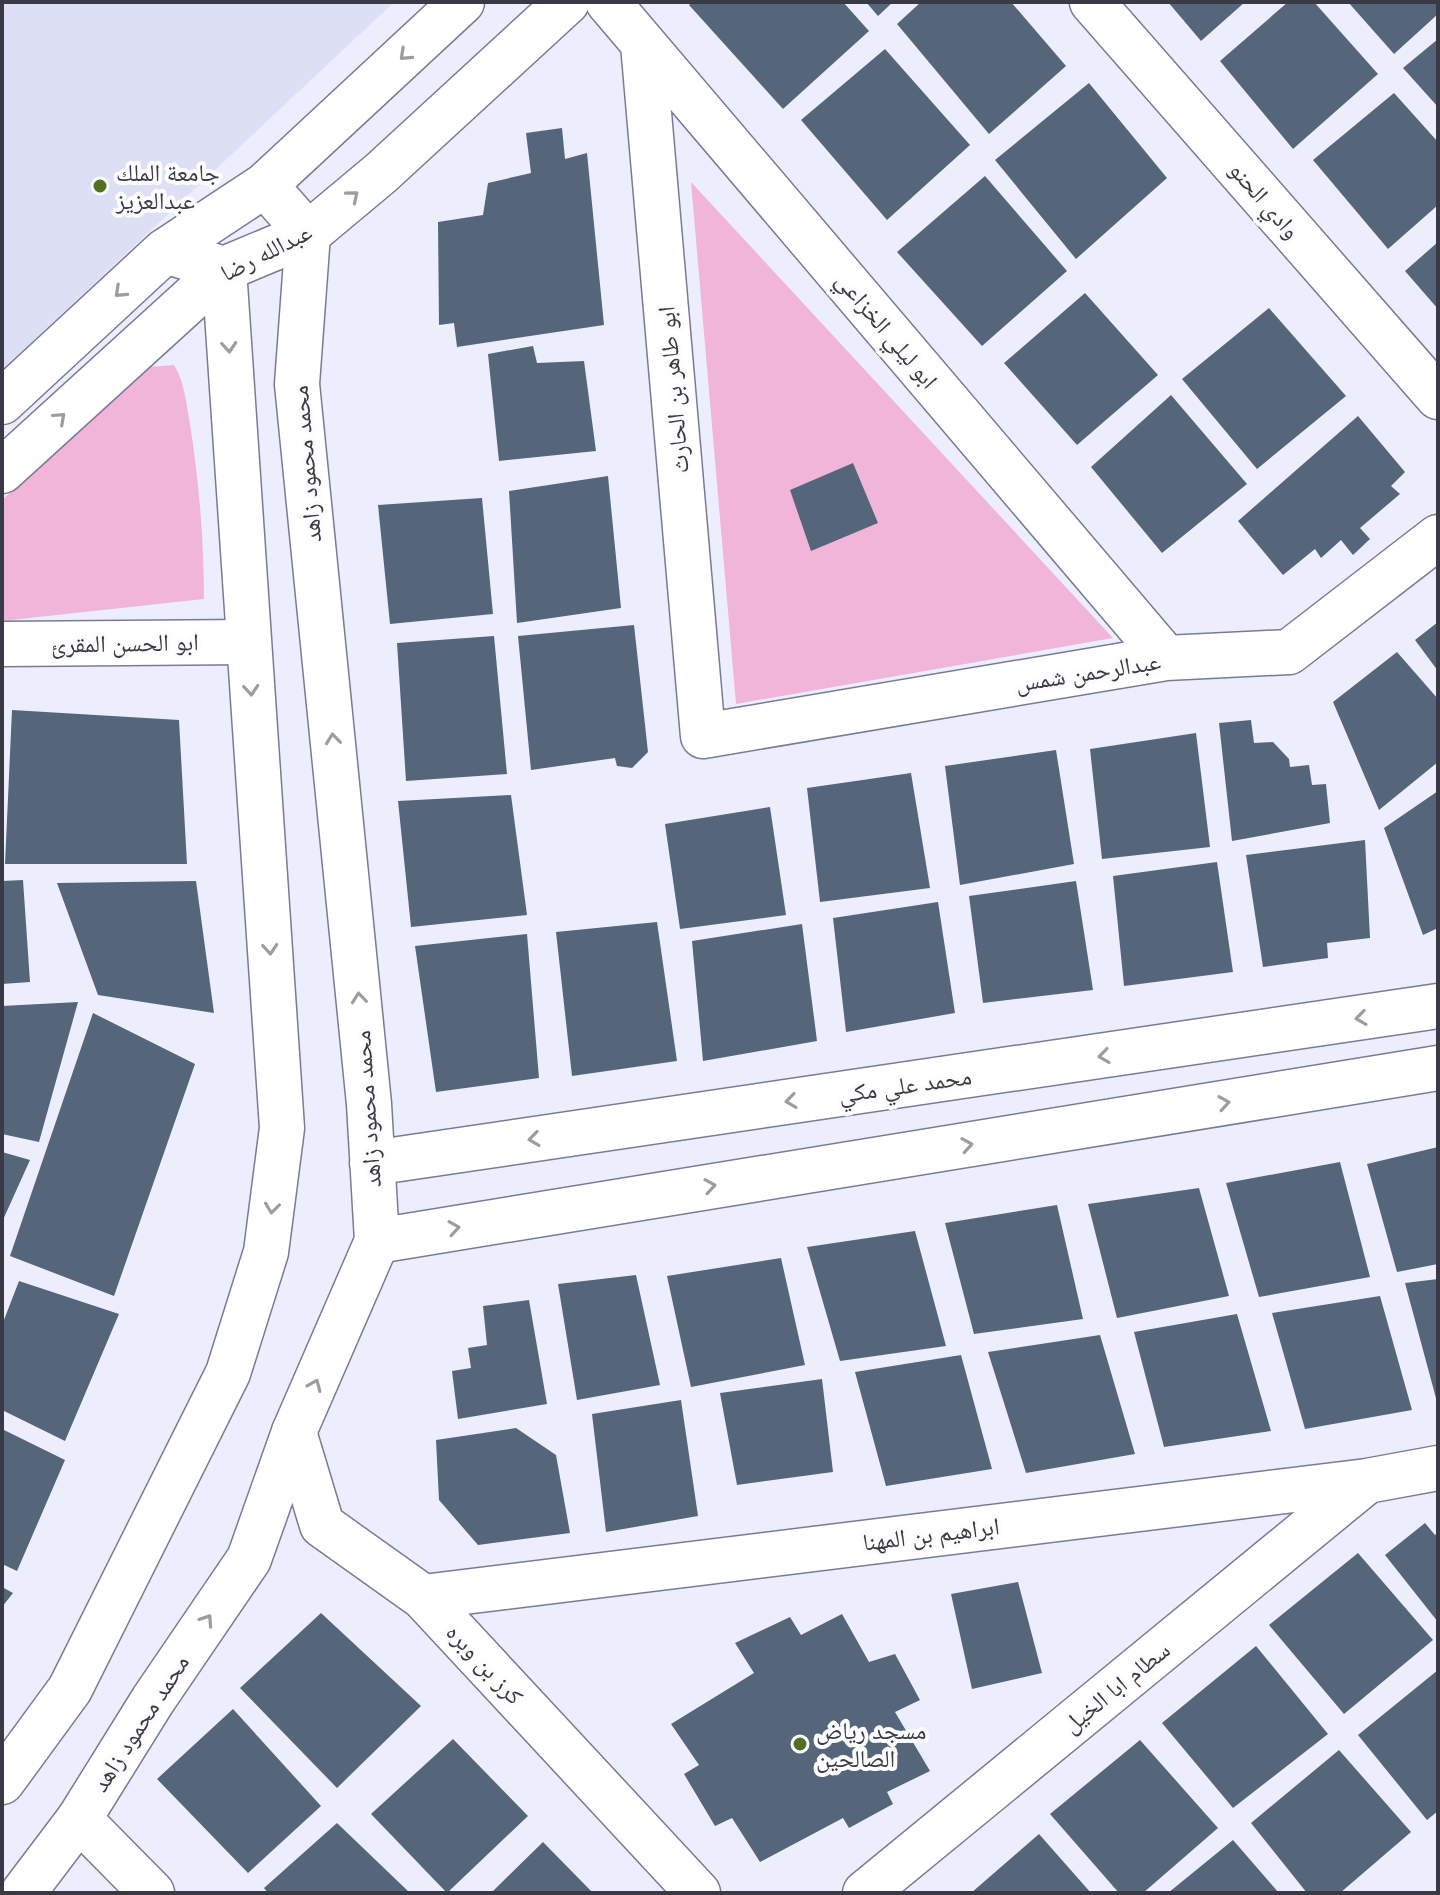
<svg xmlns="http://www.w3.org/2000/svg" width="1440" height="1895" viewBox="0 0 1440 1895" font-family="'PT Sans','Noto Naskh Arabic',sans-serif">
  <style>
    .built { fill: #dddff4 }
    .green { fill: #f2b5da }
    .building { fill: #55667a }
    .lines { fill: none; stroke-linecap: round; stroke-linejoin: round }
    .minor-casing { stroke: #797b94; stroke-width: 47 }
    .tertiary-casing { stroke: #797b94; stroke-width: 47 }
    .minor { stroke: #fff; stroke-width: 44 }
    .tertiary { stroke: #fff; stroke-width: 44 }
    .oneway { stroke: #9c9ca2 }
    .poi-dot { fill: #527025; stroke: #fcfcfc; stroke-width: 3 }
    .labels { text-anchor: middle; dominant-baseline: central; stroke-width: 8; stroke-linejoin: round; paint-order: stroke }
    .poi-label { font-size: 24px; fill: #393a45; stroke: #fcfcfc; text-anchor: start }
    .street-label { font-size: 24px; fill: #393a45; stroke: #fcfcfc }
  </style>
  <rect width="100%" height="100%" fill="#eceefe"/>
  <path class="built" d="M2 2H394L2 370Z"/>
  <path class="green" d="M691 182 1113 638 736 704Z
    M174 365C185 383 186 403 190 424 199 482 204 540 204 599L2 621V500L149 367Z"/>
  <path class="building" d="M692 2H843L869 31 783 109 689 5Z
    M866 2H893L878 16Z
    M921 2H1011L1066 66 989 134 897 24Z
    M1168 2H1245L1201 41Z
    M1288 2H1314L1378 74 1293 149 1220 61Z
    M1348 2H1438V14L1394 54Z
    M1438 39V107L1403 68Z
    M885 49 970 145 887 220 801 120Z
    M1089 83 1167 178 1076 259 995 160Z
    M1394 93 1438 142V205L1388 249 1313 160Z
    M562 128 565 159 587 153 604 325 457 347 454 323 439 325 438 222 483 215 488 183 531 173 526 133Z
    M985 176 1067 271 982 346 897 252Z
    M1438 242V309L1405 271Z
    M1085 293 1158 375 1077 445 1004 363Z
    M1269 308 1346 396 1257 469 1182 379Z
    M533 346 537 363 584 361 596 451 499 461 488 354Z
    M1171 395 1247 484 1162 553 1091 467Z
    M1358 416 1405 472 1391 486 1400 494 1360 528 1370 539 1353 555 1341 540 1321 558 1315 549 1283 575 1238 521Z
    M853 463 878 523 811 551 790 490Z
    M608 476 621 608 517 623 509 491Z
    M482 498 493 614 390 624 378 505Z
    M1438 622V671L1415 640Z
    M634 625 648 752 632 768 617 766 615 758 531 770 518 636Z
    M494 636 507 774 406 781 397 643Z
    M1397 652 1438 699V762L1379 810 1333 702Z
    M12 710 179 720 187 864H5Z
    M1251 720 1254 743 1273 742 1289 759 1290 767 1309 765 1312 785 1326 784 1330 823 1232 841 1219 723Z
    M1196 733 1210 847 1102 859 1090 749Z
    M1056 750 1074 864 960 885 945 766Z
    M911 773 930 888 820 902 807 788Z
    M1438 791V928L1423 935 1384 828Z
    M511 795 527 915 411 927 398 801Z
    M770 807 786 915 680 929 665 824Z
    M1365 840 1370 938 1327 943 1328 958 1263 967 1246 855Z
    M1217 862 1233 972 1124 986 1113 876Z
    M23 880 30 982 2 984V881Z
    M196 881 214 1013 98 995 57 883Z
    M1076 881 1093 990 983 1003 969 896Z
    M938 902 955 1013 846 1032 833 918Z
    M657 922 677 1061 572 1076 556 932Z
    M802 924 817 1041 703 1061 692 941Z
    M527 934 539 1078 436 1092 415 946Z
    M78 1002 39 1142 2 1134V1006Z
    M93 1013 195 1064 114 1296 10 1256Z
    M1438 1147V1264L1397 1272 1367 1164Z
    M2 1152 30 1160 2 1222Z
    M1340 1162 1370 1277 1259 1297 1226 1183Z
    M1199 1188 1229 1296 1117 1318 1088 1204Z
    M1057 1205 1083 1319 974 1334 945 1223Z
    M915 1231 946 1346 840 1361 807 1247Z
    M781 1258 805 1365 691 1387 667 1276Z
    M636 1275 660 1385 577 1400 558 1284Z
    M1438 1279V1402H1437L1405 1283Z
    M19 1281 119 1314 65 1441 2 1410V1325Z
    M1380 1296 1412 1410 1305 1429 1272 1313Z
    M529 1300 547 1404 458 1419 452 1371 471 1368 468 1348 487 1345 483 1306Z
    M1237 1314 1271 1431 1164 1447 1134 1332Z
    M1100 1335 1135 1454 1026 1473 988 1352Z
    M961 1355 992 1469 886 1486 855 1372Z
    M822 1379 833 1472 737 1485 720 1393Z
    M681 1400 698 1516 606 1532 592 1414Z
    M516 1428 556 1455 570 1533 478 1545 439 1500 436 1440Z
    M2 1429 65 1460 17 1571 2 1564Z
    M1425 1523 1435 1535 1438 1532V1622L1385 1555Z
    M1358 1553 1433 1640 1344 1714 1269 1625Z
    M1018 1582 1042 1673 972 1689 951 1594Z
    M2 1587 13 1593 2 1607Z
    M321 1613 421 1706 337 1788 240 1688Z
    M842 1614 869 1662 895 1654 920 1700 895 1712 930 1771 887 1792 893 1804 849 1828 843 1818 760 1862 732 1818 715 1826 684 1774 699 1765 671 1724 754 1673 735 1643 790 1617 801 1635Z
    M1256 1646 1328 1734 1233 1808 1162 1723Z
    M1438 1670V1811L1427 1820 1358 1735Z
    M233 1709 321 1806 248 1873 157 1779Z
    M453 1739 528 1816 447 1893 371 1814Z
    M1140 1740 1218 1828 1143 1893H1119L1050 1814Z
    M1339 1750 1411 1832 1340 1893H1307L1251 1823Z
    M337 1823 410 1893H268L264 1888Z
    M1039 1834 1091 1893H971Z
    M1233 1840 1279 1893H1168Z
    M543 1842 593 1893H491Z"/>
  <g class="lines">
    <g class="minor-casing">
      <path id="minor" d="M608 2 1166 658
        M1092 2 1438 397
        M643 44 703 736 1166 658 1289 652 1438 537
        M2 644 248 642
        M294 1432 322 1525 423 1597 698 1893
        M423 1597 1367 1481 1438 1468
        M79 1819 152 1893
        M865 1893 1367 1481"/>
    </g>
    <g class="tertiary-casing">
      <path id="tertiary" d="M2 402 165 251 265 185 462 2
        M2 471 224 269 308 234 381 173 567 2
        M372 1163 1438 1006
        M377 1241 1438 1068
        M2 1782 70 1689 228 1373 266 1252 282 1128 224 269 165 251
        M23 1893 79 1819 153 1700 249 1559 294 1432 377 1241 369 1104 297 384 308 234 265 185"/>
    </g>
    <use href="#minor" class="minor"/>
    <use href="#tertiary" class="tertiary"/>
  </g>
  <defs><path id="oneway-chevron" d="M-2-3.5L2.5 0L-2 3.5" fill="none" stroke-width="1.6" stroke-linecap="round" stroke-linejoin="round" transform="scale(2)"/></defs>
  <g class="oneway">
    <use href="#oneway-chevron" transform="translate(405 55) rotate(137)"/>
    <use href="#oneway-chevron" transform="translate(353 196) rotate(-40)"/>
    <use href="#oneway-chevron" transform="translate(120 292) rotate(137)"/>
    <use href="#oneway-chevron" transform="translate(229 347) rotate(86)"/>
    <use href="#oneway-chevron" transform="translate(60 418) rotate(-42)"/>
    <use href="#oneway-chevron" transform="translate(251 690) rotate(86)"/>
    <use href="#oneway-chevron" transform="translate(333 739) rotate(-96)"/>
    <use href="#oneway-chevron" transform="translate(270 949) rotate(86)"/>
    <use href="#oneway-chevron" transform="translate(359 998) rotate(-96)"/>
    <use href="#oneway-chevron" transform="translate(1361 1018) rotate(172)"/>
    <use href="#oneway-chevron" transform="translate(1104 1056) rotate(172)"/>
    <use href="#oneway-chevron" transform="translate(791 1101) rotate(172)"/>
    <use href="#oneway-chevron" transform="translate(1224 1103) rotate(-9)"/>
    <use href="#oneway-chevron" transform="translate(534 1139) rotate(172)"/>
    <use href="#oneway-chevron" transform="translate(967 1145) rotate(-9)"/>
    <use href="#oneway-chevron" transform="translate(710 1186) rotate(-9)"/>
    <use href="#oneway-chevron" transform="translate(272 1208) rotate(97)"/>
    <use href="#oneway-chevron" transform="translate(454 1228) rotate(-9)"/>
    <use href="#oneway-chevron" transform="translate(315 1385) rotate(-67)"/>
    <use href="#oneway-chevron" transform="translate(207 1620) rotate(-56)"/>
  </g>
  <g class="poi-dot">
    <circle cx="100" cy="186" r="8"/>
    <circle cx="800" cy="1744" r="8"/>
  </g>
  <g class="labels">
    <g class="poi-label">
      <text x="116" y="172">جامعة الملك<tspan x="116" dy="28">عبدالعزيز</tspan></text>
      <text x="816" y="1730">مسجد رياض<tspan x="816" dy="28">الصالحين</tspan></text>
    </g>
    <g class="street-label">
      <text transform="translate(1265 200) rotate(49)">وادي الحنو</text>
      <text transform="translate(266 252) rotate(-27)">عبدالله رضا</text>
      <text transform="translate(887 330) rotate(50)">ابو ليلي الخزاعي</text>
      <text transform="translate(673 390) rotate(-95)">ابو طاهر بن الحارث</text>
      <text transform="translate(306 464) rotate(-95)">محمد محمود زاهد</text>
      <text transform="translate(125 643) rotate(-1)">ابو الحسن المقرئ</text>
      <text transform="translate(1088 672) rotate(-9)">عبدالرحمن شمس</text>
      <text transform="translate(905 1085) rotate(-8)">محمد علي مكي</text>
      <text transform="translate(367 1109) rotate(-94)">محمد محمود زاهد</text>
      <text transform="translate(931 1534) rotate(-7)">ابراهيم بن المهنا</text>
      <text transform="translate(485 1664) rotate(47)">كرز بن وبره</text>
      <text transform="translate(1116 1687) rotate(-39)">سطام ابا الخيل</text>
      <text transform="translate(140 1723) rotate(-57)">محمد محمود زاهد</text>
    </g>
  </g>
  <rect width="1440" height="1895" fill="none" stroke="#393a45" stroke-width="8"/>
</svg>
